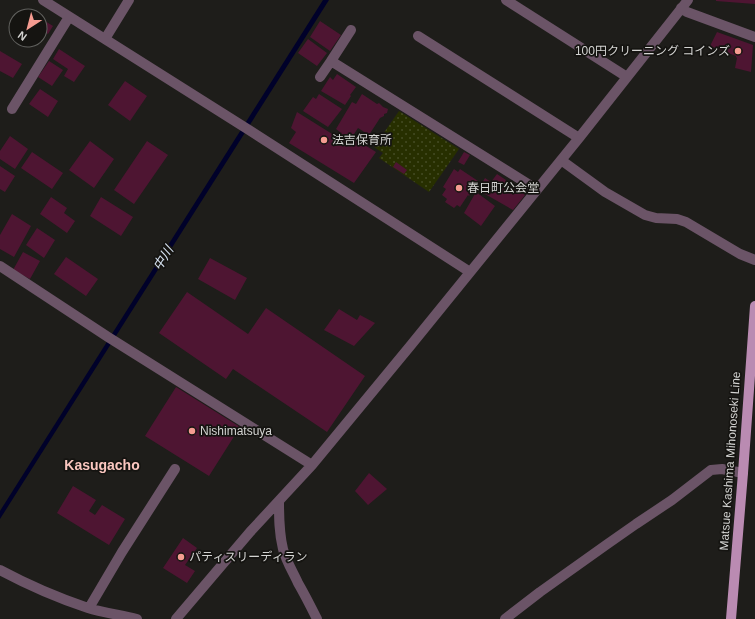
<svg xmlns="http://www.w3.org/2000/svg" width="755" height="619" viewBox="0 0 755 619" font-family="Helvetica,'Noto Sans JP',sans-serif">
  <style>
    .park { fill: url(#park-dots) }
    .water { fill: #00012a }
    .building { fill: #4e1532 }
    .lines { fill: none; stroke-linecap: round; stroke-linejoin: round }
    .minor { stroke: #6b5467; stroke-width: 10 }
    .major { stroke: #ba8bb2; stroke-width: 10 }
    .poi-dot { fill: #f59c91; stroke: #151411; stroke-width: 1.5 }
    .labels { text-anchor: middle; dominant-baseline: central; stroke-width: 3.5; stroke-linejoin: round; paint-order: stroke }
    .poi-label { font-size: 12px; fill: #d4d4d2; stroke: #151411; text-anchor: start }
    .street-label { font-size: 12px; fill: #d4d4d2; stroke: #151411 }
    .water-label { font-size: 13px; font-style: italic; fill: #d7e3f2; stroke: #151411 }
    .quarter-label { font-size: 14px; font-weight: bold; fill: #fac6bf; stroke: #151411 }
  </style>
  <defs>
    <pattern id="park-dots" width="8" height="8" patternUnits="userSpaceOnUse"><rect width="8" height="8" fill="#272f00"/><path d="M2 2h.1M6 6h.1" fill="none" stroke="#454c24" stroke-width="1.8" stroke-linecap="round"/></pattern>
  </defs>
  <rect width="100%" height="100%" fill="#1e1d1a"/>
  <path class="park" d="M399 111 459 149 429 192 379 158 383 153 374 147Z"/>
  <path class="water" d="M323 0H329L0 519V511Z"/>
  <path class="building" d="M716 0H755V4L716 1Z
    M25 9 37 16H21Z
    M40 18 53 26 48 34 40 29Z
    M320 21 341 35 330 51 310 37Z
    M717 32 753 45 751 72 735 68 737 58 736 57V56L710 46Z
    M308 39 327 53 317 66 298 53Z
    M59 49 85 66 74 82 64 76 68 69 53 59Z
    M0 51 22 64 13 78 0 71Z
    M49 61 63 70 52 86 38 77Z
    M337 74 356 87 350 95 351 96 345 105 321 91 330 77 333 80Z
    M125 81 147 96 130 121 108 105Z
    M40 89 58 101 48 117 29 104Z
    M319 94 342 109 328 127 303 111 313 97 316 99Z
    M362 94 377 104 379 103 383 107 388 109 387 113 384 114V116L380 118 369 135 358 128 352 137 376 152 354 183 289 143 296 132 291 128 297 112 337 137 340 132 336 129 352 102 356 104Z
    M10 136 28 149 15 169 0 159V151Z
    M90 141 114 159 94 188 69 170Z
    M147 141 168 155 134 204 114 190Z
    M32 152 63 173 52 189 21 168Z
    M464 152 470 155 464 165 458 162Z
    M396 162 407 170 404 174 393 167Z
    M0 166 15 176 5 192 0 189Z
    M454 169 458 172 460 169 478 181 469 196 468 195 460 207 457 205 454 208 445 202 447 199 442 195 446 189 443 187Z
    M497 174 518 188 516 192 519 194 521 190 525 192V195L513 210 478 190 485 178 491 182Z
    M476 192 495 206 481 226 464 213Z
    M51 197 67 208 64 213 75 221 67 233 40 214Z
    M101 197 133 217 121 236 90 216Z
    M12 214 31 226 14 257 0 249V235Z
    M37 228 55 240 44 258 26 245Z
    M23 252 40 261 30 279 13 270Z
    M66 257 98 279 86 296 54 274Z
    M210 258 247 278 235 300 198 279Z
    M187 292 248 334 266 308 365 376 327 432 233 369 226 379 159 333Z
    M339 309 357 320 360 315 375 323 354 346 324 330Z
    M176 387 240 427 209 476 145 436Z
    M369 473 387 489 368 505 355 491Z
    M73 486 96 500 89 511 95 515 102 505 125 519 109 545 57 513Z
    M183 538 197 548 185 565 195 571 187 583 163 568Z"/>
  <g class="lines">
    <path class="minor" d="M43 0 249 130 470 272
      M506 0 627 77
      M681 8 687 12 755 37
      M351 30 331 61 536 189
      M418 36 579 138
      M105 39 129 0
      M320 77 331 61
      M12 109 69 17
      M561 160 605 192 645 215 656 218 677 219 686 222 740 254 755 260
      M0 266 108 337 312 465
      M279 502C279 518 279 533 283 549 286 561 293 572 298 583 305 595 311 607 317 619
      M0 570C28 585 58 598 88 608 104 613 121 615 137 619
      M89 608 122 552 175 469
      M176 619 250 532 312 465 411 345 579 138 688 0
      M505 619 540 592 606 545 636 524 672 500 711 470 722 469 743 473"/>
    <path class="major" d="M731 619 743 473 755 306"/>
  </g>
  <g class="poi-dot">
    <circle cx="738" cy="51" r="4"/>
    <circle cx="324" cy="140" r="4"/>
    <circle cx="459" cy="188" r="4"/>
    <circle cx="192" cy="431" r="4"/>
    <circle cx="181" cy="557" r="4"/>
  </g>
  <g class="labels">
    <g class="poi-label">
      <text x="730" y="51" text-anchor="end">100円クリーニング コインズ</text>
      <text x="332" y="140">法吉保育所</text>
      <text x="467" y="188">春日町公会堂</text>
      <text x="200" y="431">Nishimatsuya</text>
      <text x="189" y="557">パティスリーディラン</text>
    </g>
    <g class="street-label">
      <text transform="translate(730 461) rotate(-86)">Matsue Kashima Mihonoseki Line</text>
    </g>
    <g class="water-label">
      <text transform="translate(163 258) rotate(-58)">中川</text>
    </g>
    <g class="quarter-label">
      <text x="102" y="465">Kasugacho</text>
    </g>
  </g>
  <g transform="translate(28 28) rotate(216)"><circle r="19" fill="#151411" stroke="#61615e"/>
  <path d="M0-3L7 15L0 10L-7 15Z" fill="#f59c91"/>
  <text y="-6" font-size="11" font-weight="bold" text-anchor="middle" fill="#d4d4d2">N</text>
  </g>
</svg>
